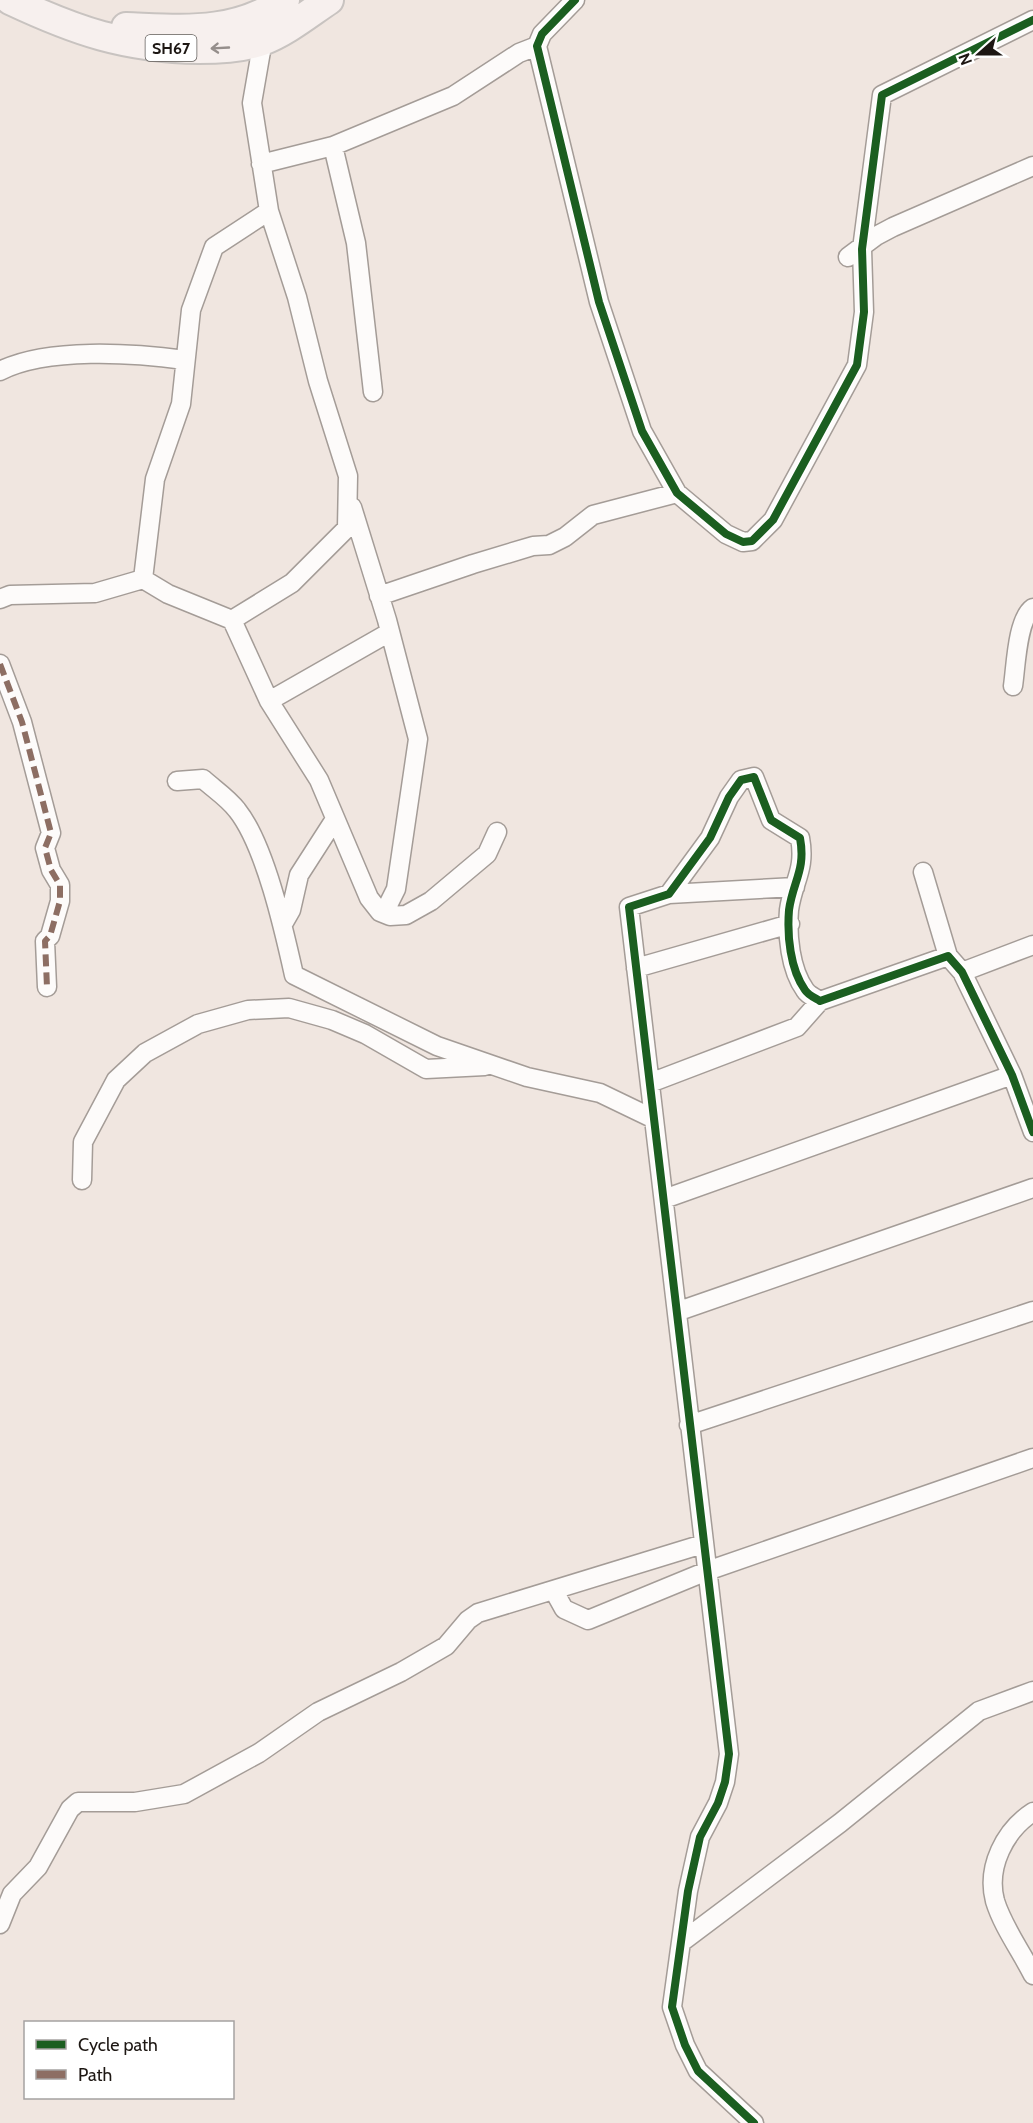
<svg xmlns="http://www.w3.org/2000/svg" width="1033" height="2123" viewBox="0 0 1033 2123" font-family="Cabin,sans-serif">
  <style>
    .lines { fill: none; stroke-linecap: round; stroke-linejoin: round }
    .minor-casing { stroke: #a49c97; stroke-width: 21 }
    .primary-casing { stroke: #c8c3c0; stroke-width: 32 }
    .minor { stroke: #fdfbfa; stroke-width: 18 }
    .primary { stroke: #f7f0ee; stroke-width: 28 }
    .quiet { stroke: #8d6e63; stroke-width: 6; stroke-dasharray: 12 6; stroke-linecap: butt }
    .cycleway-casing { stroke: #fff; stroke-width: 11 }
    .cycleway { stroke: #1b5e20; stroke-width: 8 }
    .oneway { stroke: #958e8b }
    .labels { text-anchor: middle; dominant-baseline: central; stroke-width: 6; stroke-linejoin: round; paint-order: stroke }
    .shield { fill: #fff; stroke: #615d5a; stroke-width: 1.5 }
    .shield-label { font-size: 16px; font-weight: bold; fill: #1d1713 }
  </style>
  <rect width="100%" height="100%" fill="#f0e6e0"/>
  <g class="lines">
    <g class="minor-casing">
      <path id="minor" d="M575 0 542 34 537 46 599 302 642 431 677 493 726 534 743 542 752 541 773 520 857 365 864 312 862 249 882 95 1033 20
        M333 146 356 243 373 392
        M261 164 333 146 453 96 519 53 537 46
        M848 257 876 236 893 227 1033 166
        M0 371C47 347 133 353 185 360
        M352 507 387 620 418 739 396 889 384 913
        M143 579 168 594 232 620 292 583 347 528 348 476 318 381 297 297 269 211
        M379 596 473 564 533 546 549 545 565 537 593 515 677 493
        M0 599 10 595 95 593 143 579 155 479 181 404 191 310 214 247 269 211 252 103 264 34
        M232 620 269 701 319 780 369 898 380 912 390 916 406 915 431 901 487 854 497 832
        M0 664 22 722 51 833 45 848 51 870 60 885V901L50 936 45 941 47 987
        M1013 686C1016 666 1017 619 1033 608
        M269 701 390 632
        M177 781 203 779C214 789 228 798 237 810 265 845 284 930 294 975L437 1046 527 1077 600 1093 654 1119
        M923 872 948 956
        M669 894 795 887
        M283 924 291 910 299 875 335 819
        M636 968 790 924
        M962 972 1033 945
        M650 1083 797 1027 820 1001
        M82 1180 83 1142 116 1080 145 1053 198 1024 248 1010 289 1008 332 1020 365 1034 426 1069 485 1066
        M664 1199 1012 1075
        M679 1311 1033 1188
        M689 1425 1033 1311
        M554 1591 564 1609 588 1620 707 1571 1033 1458
        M1033 1812C1005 1830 986 1867 995 1901 1003 1927 1021 1951 1033 1975
        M0 1924 12 1894 38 1867 70 1809 78 1802H135L184 1794 259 1753 318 1712 401 1672 446 1646 468 1620 478 1613 703 1544
        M683 1941 840 1823 979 1711 1033 1691
        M754 2123 698 2071 685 2045 672 2007 688 1891 700 1837 718 1803 725 1782 729 1754 629 907 669 894 710 838 729 797 741 780 754 777 771 820 800 838C806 870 793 881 789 910 787 935 790 969 805 990 808 995 815 998 820 1001L948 956 962 972 1012 1075 1033 1132"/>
    </g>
    <g class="primary-casing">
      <path id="primary" d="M10 0C76 31 125 48 199 49 220 49 243 48 262 41 286 32 308 14 329 0
        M126 27C184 29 234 35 285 0"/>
    </g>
    <use href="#minor" class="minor"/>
    <use href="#primary" class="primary"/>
    <path class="quiet" d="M0 664 22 722 51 833 45 848 51 870 60 885V901L50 936 45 941 47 987"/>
    <g class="cycleway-casing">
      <path id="cycleway" d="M575 0 542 34 537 46 599 302 642 431 677 493 726 534 743 542 752 541 773 520 857 365 864 312 862 249 882 95 1033 20
        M754 2123 698 2071 685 2045 672 2007 688 1891 700 1837 718 1803 725 1782 729 1754 629 907 669 894 710 838 729 797 741 780 754 777 771 820 800 838C806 870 793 881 789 910 787 935 790 969 805 990 808 995 815 998 820 1001L948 956 962 972 1012 1075 1033 1132"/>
    </g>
    <use href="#cycleway" class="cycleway"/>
  </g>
  <defs><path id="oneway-shaft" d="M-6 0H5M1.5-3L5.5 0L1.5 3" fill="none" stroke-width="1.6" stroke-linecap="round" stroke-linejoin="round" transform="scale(1.5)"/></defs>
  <use class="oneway" href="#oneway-shaft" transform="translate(220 48) rotate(177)"/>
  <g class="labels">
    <rect class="shield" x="145.5" y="35" width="51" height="26" rx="4.5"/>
    <g class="shield-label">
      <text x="171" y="48">SH67</text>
    </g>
  </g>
  <rect x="24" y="2021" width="210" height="78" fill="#ffffff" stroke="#a5a2a1" stroke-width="1.5"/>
  <rect x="36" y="2040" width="30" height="9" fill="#1b5e20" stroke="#a5a2a1" stroke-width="1.5"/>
  <text x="78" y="2051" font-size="18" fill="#1d1713">Cycle path</text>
  <rect x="36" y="2070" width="30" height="9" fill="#8d6e63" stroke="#a5a2a1" stroke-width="1.5"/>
  <text x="78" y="2081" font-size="18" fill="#1d1713">Path</text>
  <g transform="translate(979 54) rotate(249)" stroke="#ffffff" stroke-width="4.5" paint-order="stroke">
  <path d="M0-4.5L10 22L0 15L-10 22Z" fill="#1d1713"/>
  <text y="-9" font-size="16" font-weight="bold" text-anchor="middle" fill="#1d1713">N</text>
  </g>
</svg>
